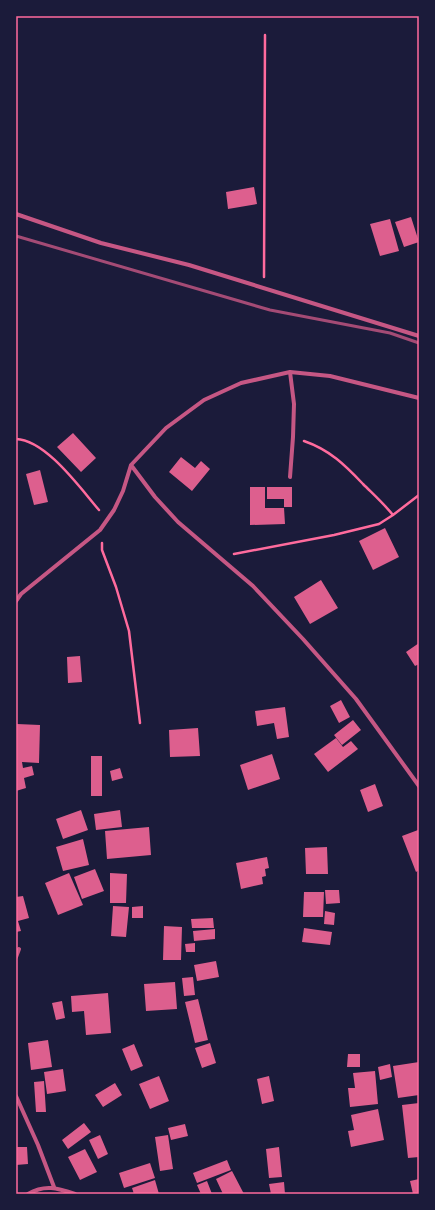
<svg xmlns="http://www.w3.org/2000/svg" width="435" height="1210" viewBox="0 0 435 1210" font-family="'Source Serif 4',serif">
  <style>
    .building { fill: #dd5f8e }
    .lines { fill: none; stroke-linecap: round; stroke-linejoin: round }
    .path { stroke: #ff6b9d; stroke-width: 2.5 }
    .minor { stroke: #c65784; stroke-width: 4 }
    .rail { stroke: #a44b75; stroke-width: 3 }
    .neatline { fill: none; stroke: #ff6b9d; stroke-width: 1.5 }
  </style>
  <rect width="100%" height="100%" fill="#1b1b3a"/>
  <path class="building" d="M254 187 257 204 228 209 226 192Z
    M411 217 419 242 404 247 395 222Z
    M390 219 399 251 380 256 370 224Z
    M73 433 96 458 81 472 57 447Z
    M181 457 195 468 201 461 210 469 192 491 169 472Z
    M40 470 48 502 34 505 26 474Z
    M250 487H265V508H284L285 524 250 525Z
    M267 487H292V507H284V499H267Z
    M385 528 399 557 373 570 359 541Z
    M321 580 338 608 310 624 294 597Z
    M419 643V664L415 666 406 652Z
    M80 656 82 682 68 683 67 657Z
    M341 700 350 717 339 723 330 706Z
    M285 707 289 737 277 739 274 723 257 726 255 711Z
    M353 720 361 730 342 745 334 735Z
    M17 724 40 725 39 763 22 762 23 768 32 766 34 775 24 778 26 788 16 791Z
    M198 728 200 756 170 757 169 730Z
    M336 738 343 747 351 741 358 749 328 772 314 754Z
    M272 754 280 779 248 790 240 765Z
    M91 756H102V796H91Z
    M120 768 123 778 112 781 110 771Z
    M375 784 383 806 368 812 360 790Z
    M81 810 88 830 63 839 56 819Z
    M120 810 122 827 96 830 94 814Z
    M149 827 151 855 107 859 105 831Z
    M418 830 419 870 416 872 402 836Z
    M83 839 89 865 63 871 56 847Z
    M327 847 328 874H306L305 848Z
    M267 857 269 868 265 869 266 876 262 877 263 884 241 889 236 863Z
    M95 869 104 891 82 899 74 877Z
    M69 873 83 905 58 915 45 883Z
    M110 873 127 874 126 903H110Z
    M325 890H339L340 903 326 904Z
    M304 892H324L323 917H303Z
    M23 896 29 918 18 921 21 931 16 932V897Z
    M113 906 129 907 126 937 111 936Z
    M143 906V918H132V907Z
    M325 911 335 913 334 925 324 924Z
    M213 918 214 928H192L191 919Z
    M164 926 182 927 181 960H163Z
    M304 928 332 932 330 945 302 942Z
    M215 929V939L194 941 193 931Z
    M195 943V952H186L185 944Z
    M216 961 219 977 197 981 194 965Z
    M193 977 195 995 184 996 182 978Z
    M175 982 177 1009 146 1011 144 984Z
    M108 993 111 1033 86 1035 84 1011 72 1012 71 996Z
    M198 999 208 1040 195 1043 185 1002Z
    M62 1001 65 1018 56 1020 52 1003Z
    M48 1040 52 1067 31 1070 28 1043Z
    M210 1043 216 1063 202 1068 195 1048Z
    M134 1044 143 1066 131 1071 122 1049Z
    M348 1054H360V1067H347Z
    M419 1062V1095L398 1098 393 1066Z
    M390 1064 392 1077 380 1080 378 1067Z
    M63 1069 66 1091 47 1094 44 1072Z
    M375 1071 378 1104 350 1107 348 1088H355L353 1073Z
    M159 1076 169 1101 150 1109 139 1084Z
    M269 1076 274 1101 262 1104 257 1079Z
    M44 1081 46 1112H36L34 1082Z
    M115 1083 122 1095 103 1107 95 1095Z
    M419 1103V1123L418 1124 419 1157 408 1158 402 1105Z
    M378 1109 384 1140 351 1147 348 1131 354 1130 351 1115Z
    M84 1123 91 1132 68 1149 62 1140Z
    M185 1124 188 1136 171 1140 168 1128Z
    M100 1135 108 1154 98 1159 89 1140Z
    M168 1135 173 1169 160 1171 155 1137Z
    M16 1147H27L28 1164 16 1165Z
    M279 1147 282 1177 269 1178 266 1149Z
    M85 1149 97 1172 80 1180 68 1157Z
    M227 1160 231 1170 197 1183 193 1173Z
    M150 1163 155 1178 124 1188 119 1173Z
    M232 1171 244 1194H223L216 1179Z
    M419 1179V1194H413L410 1181Z
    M155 1180 159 1194H134L132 1188Z
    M207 1181 212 1194H201L197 1185Z
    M284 1182 285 1194H271L269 1184Z"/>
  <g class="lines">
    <path class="path" d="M264 277 265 35
      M16 439C46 440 80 488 99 510
      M304 441C330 450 345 465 363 484 373 494 384 504 393 515
      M102 543V550L116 587 129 631 140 723
      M234 554 334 535 379 524 393 515 419 495"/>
    <path class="minor" d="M16 214 101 243 189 265 419 336
      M290 372 294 404 293 437 290 477
      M131 465 155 497 178 522 253 586 303 639 356 699 419 786
      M16 601 21 594 100 530 114 510 123 491 131 465 166 428 204 400 241 383 290 372 330 376 419 398
      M16 957 19 949
      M16 1096 38 1145 54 1187
      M28 1194C45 1184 57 1188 75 1194"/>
    <path class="rail" d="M16 236 270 310 390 333 419 343"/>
  </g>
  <rect width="435" height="1210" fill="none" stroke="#1b1b3a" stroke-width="34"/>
  <rect x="17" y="17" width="401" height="1176" class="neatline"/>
</svg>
